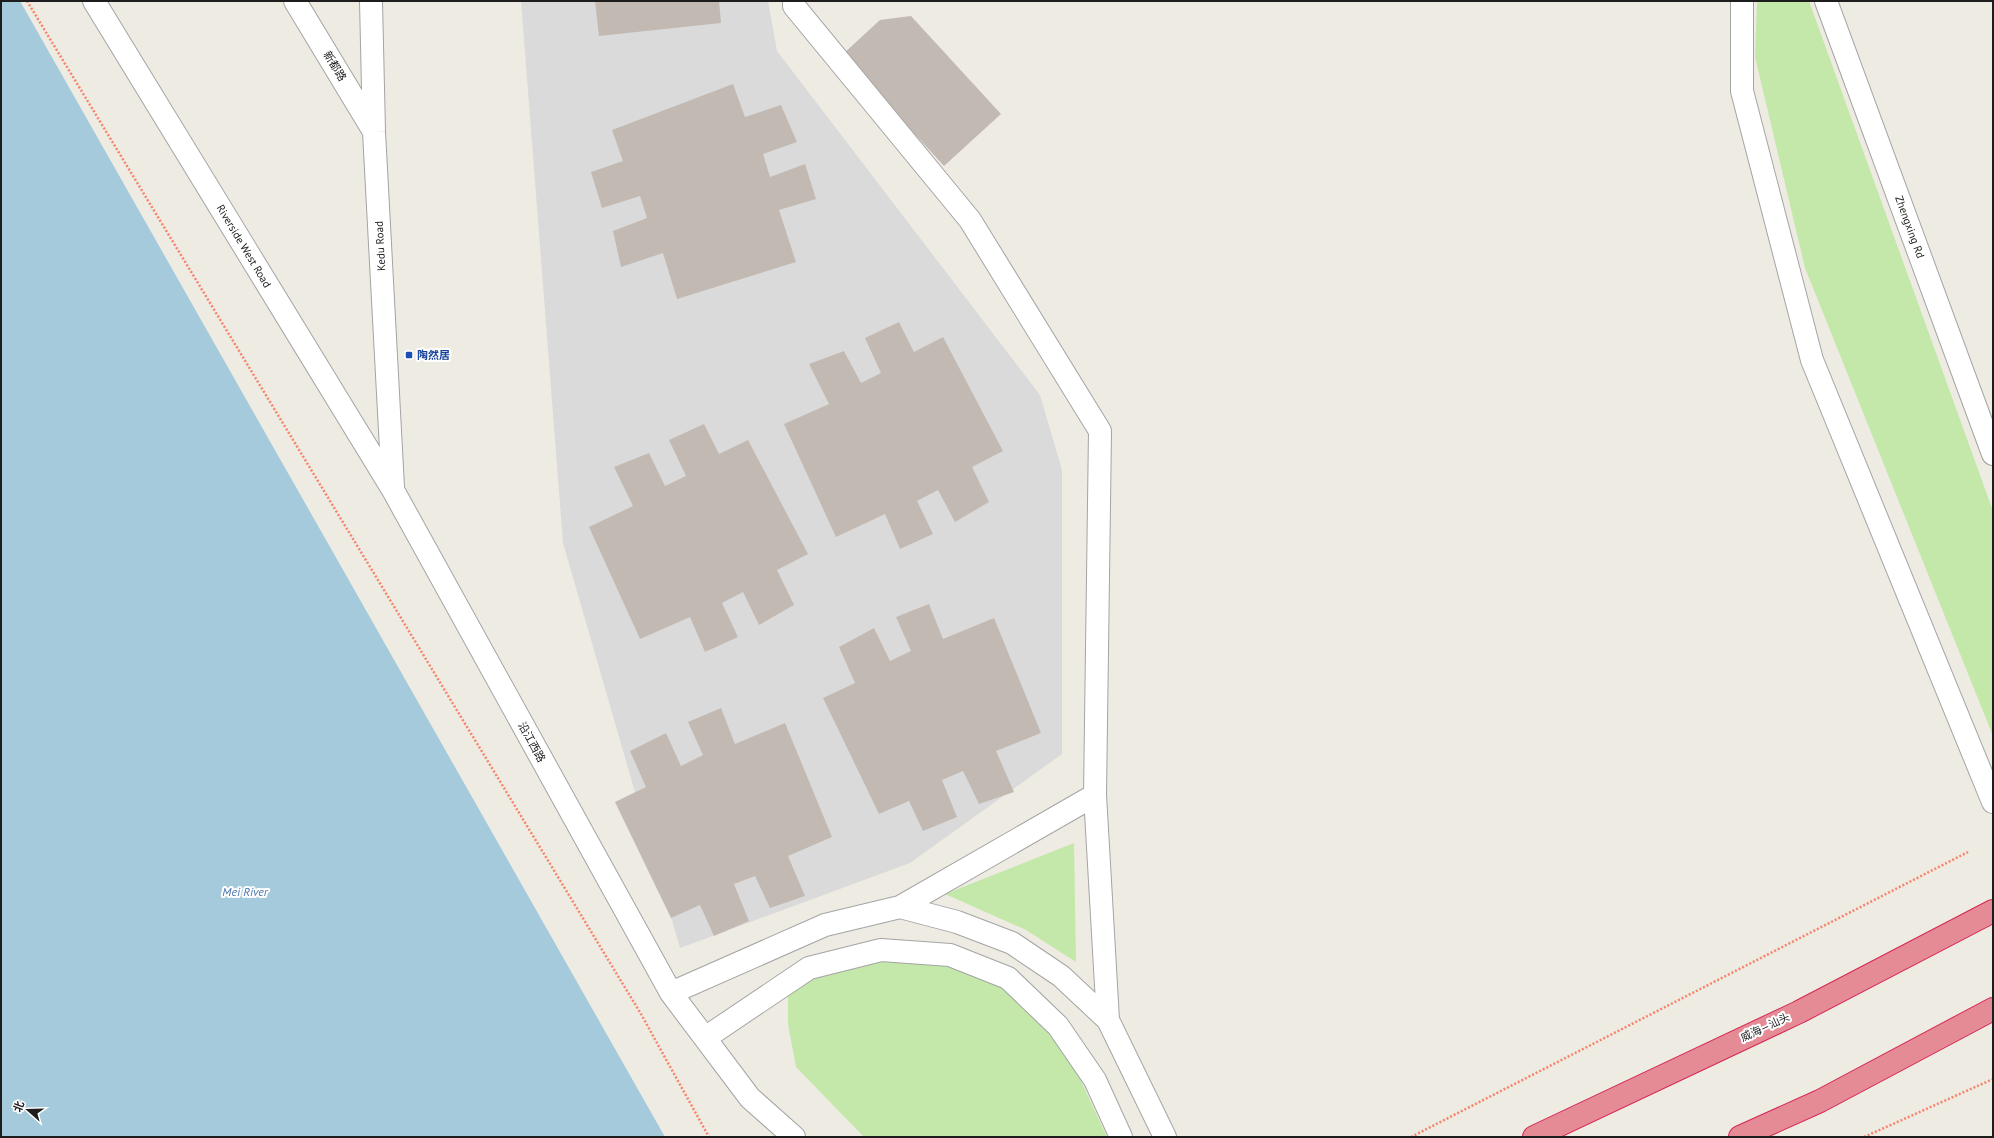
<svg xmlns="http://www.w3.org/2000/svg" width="1994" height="1138" viewBox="0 0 1994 1138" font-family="'PT Sans','Noto Sans SC',sans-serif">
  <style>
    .residential { fill: #dbdada }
    .grass { fill: #c3e8a9 }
    .water { fill: #a4cadb }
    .building { fill: #c2bab2 }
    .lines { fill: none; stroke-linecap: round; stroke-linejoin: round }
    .minor-casing { stroke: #a4a4a4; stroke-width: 24 }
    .highway-casing { stroke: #d52756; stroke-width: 24 }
    .path { stroke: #f7836b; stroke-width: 2.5; stroke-dasharray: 2 2; stroke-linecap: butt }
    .minor { stroke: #fff; stroke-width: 22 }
    .highway { stroke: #e48b95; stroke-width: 22 }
    .transit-dot { fill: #1a4fb4; stroke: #fff; stroke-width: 1.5 }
    .labels { text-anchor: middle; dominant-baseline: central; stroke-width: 4; stroke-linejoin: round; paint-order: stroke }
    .street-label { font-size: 11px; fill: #1d1d1d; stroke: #fff }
    .transit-label { font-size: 11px; font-weight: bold; fill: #164399; stroke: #fff; text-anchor: start }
    .water-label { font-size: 12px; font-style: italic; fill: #4b74aa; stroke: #fff }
  </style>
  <rect width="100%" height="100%" fill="#eeebe3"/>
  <path class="residential" d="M521 1H768L777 51 1040 395 1062 470V754L910 863 680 948 563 543Z"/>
  <path class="grass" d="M1757 1H1809L1993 511V736L1805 268 1755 57Z
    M1074 843 1076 962 1026 930 945 894Z
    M915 949 1008 980 1063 1042 1107 1137H864L796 1067 788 1024V992L818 971Z"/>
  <path class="water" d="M1 1H20L665 1137H1Z"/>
  <path class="building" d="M595 1H719L721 23 599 36Z
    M911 16 1001 114 944 166 842 55 880 20Z
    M733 84 745 117 781 105 797 142 763 154 770 177 805 164 816 199 779 210 796 262 677 299 663 253 621 267 613 231 647 218 640 196 602 208 591 172 623 161 612 130Z
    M899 322 914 352 943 337 1003 451 972 467 989 502 955 522 938 490 917 501 933 534 900 549 885 514 836 537 784 424 829 404 809 364 844 351 861 383 881 373 865 338Z
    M704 424 719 454 748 440 808 554 777 570 794 605 759 625 743 592 722 603 738 637 705 652 690 617 640 639 589 527 633 506 614 467 649 453 665 486 686 476 669 440Z
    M929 604 943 639 994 618 1041 733 996 751 1014 792 979 804 963 771 942 780 957 817 923 831 909 801 879 814 823 698 855 683 839 647 874 628 890 661 911 651 896 617Z
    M721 708 735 744 785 723 832 837 788 856 805 896 770 908 755 876 734 884 749 921 714 936 700 905 671 918 615 802 646 787 630 751 666 733 681 766 703 755 688 722Z"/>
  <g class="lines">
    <g class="minor-casing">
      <path id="minor" d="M94 1 393 490 671 993 750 1098 794 1137
        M295 1 373 130
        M371 1 374 132 393 487
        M794 1V6L970 220 1100 431 1095 795
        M1742 1V91L1812 360 1993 802
        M1826 1 1993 454
        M900 907 1095 795 1108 1020
        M671 993 825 925 900 907 957 922 1012 943 1061 976 1108 1020 1165 1137
        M705 1038 809 968 881 950 950 955 1008 978 1058 1026 1095 1080 1121 1137"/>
    </g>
    <g class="highway-casing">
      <path id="highway" d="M1534 1137 1799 1012 1993 911
        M1740 1137 1820 1101 1993 1009"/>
    </g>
    <path class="path" d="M27 1 641 1014 709 1137
      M1411 1137 1968 852
      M1864 1137 1993 1079"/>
    <use href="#minor" class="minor"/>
    <use href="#highway" class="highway"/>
  </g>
  <rect class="transit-dot" x="405" y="351" width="8" height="8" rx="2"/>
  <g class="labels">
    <g class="street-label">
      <text transform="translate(335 66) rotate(59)">新都路</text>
      <text transform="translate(1910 227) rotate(70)">Zhengxing Rd</text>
      <text transform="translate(244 246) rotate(59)">Riverside West Road</text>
      <text transform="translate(380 246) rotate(-93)">Kedu Road</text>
      <text transform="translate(532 742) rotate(61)">沿江西路</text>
      <text transform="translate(1765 1027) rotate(-25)">威海—汕头</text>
    </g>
    <g class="transit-label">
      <text x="417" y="355">陶然居</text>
    </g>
    <g class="water-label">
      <text x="245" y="891">Mei River</text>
    </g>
  </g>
  <rect width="1994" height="1138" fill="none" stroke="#1d1d1d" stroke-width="4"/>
  <g transform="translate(28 1110) rotate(290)" stroke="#ffffff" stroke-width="3" paint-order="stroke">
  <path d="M0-3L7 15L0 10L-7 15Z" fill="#1d1d1d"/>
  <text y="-6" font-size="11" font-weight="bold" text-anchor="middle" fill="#1d1d1d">北</text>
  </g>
</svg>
